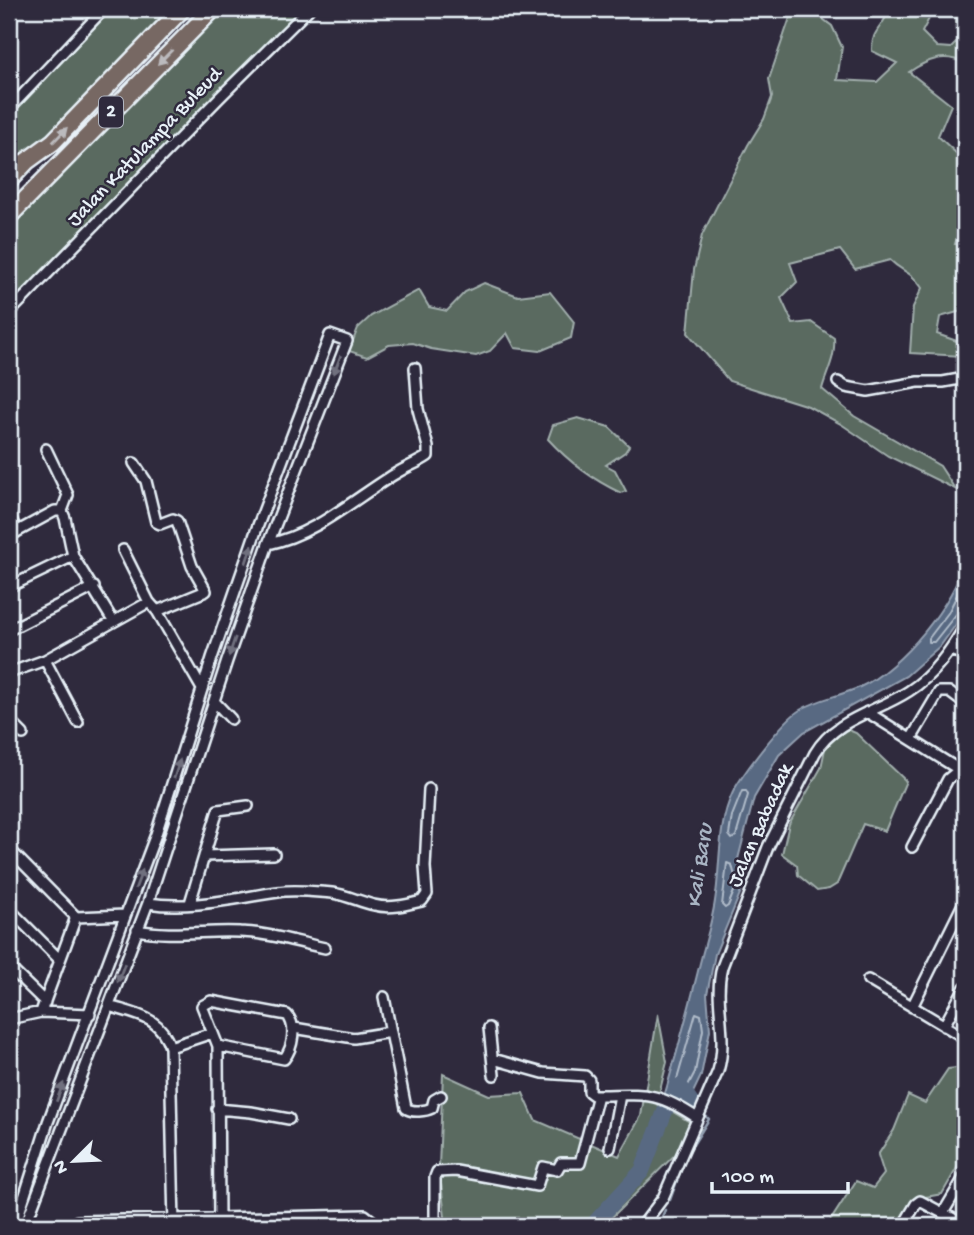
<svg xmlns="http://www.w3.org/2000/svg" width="974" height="1235" viewBox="0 0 974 1235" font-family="'Gochi Hand',sans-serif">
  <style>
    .green { fill: #5a6a61; stroke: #a1aeac; stroke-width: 2 }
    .water { fill: #596982; stroke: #929fb1; stroke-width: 2 }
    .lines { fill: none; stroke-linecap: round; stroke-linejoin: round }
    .shore { stroke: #afbbc9; stroke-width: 2 }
    .stream { stroke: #929fb1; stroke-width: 2.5 }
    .river { stroke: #596982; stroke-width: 16 }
    .street-casing { stroke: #e8f1f8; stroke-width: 14 }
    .highway-casing { stroke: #e8f1f8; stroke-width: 21 }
    .street { stroke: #2f2a3d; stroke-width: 9 }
    .highway { stroke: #776864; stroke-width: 16 }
    .oneway { fill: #bbbabd }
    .oneway2 { fill: #70707e }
    .labels { text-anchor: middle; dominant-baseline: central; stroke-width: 5; stroke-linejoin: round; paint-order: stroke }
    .shield { fill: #2f2a3d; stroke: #b0b5c0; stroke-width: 2 }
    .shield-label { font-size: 19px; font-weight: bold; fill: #e8f1f8 }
    .street-label { font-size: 21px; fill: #e8f1f8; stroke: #2f2a3d }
    .water-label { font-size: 23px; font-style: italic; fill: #a8b4c3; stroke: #2f2a3d }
  </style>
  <rect width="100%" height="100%" fill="#2f2a3d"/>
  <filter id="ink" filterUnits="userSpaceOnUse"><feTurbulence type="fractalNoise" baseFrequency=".0143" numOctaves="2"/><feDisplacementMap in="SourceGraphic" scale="14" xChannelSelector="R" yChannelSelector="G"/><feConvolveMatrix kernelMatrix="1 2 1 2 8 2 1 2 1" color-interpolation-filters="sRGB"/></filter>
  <g filter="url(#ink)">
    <path class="green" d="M105 9H182L9 183V109Z
      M213 9H311L9 316V216Z
      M793 9H810L832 26 842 47 837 80 877 82 897 63 872 51C871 29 884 28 889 9H934L922 32 937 47 951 48 960 39 956 22 959 9H965V64C945 52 927 60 909 72L951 105 938 136 957 154 965 156V212L955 244H965V310L940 317 937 334 965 344 963 356 910 353 913 307 922 288C910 270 903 273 890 260L855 269 840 250 790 263 797 282 781 298 793 324 811 322 834 338C836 357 827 371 822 389L854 416 940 466 955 489 888 456 841 424 808 406 729 381 688 333 694 270 702 235 748 145 764 119 772 97 769 79Z
      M484 283 518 296 550 292 574 322 571 338 540 351 515 348 507 333 490 351 476 356 431 349 413 343 389 345 367 357 349 351 358 328 371 316 419 290 429 307 447 311 465 292Z
      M578 418 609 427 629 446 625 452 606 465 615 470 626 491 621 493C593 480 569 462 548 439L553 425Z
      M846 729 856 733 906 781 885 831 863 824 837 884 829 889 817 891 798 875 797 865 782 854 789 824 821 768 826 744Z
      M658 1014 667 1062 657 1102 701 1129 603 1226H446L439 1166 443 1074 489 1095 523 1093 535 1120 619 1156 641 1116Z
      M965 1067V1154L942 1194 915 1199 895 1226H827L856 1181 873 1188 884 1174 878 1155 894 1130 908 1095 925 1103 948 1069Z"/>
    <path class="water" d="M965 559V612L941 645 906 676 804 732 779 755 754 798 738 859 744 884 715 954 707 994 710 1030 701 1076 690 1099 678 1103 664 1097C677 1053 689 1008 700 963 705 943 712 922 715 901 721 865 717 825 733 792 743 773 783 720 800 710 818 699 840 696 860 687 900 669 956 602 965 559Z"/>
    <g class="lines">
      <path class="shore" d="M965 579 948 613 929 638V642H934L957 613 965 610
        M742 791H746L748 795 736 836 732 839 729 835 732 816Z
        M727 863 732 865 737 884 728 906 725 908 722 905Z
        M696 1013 701 1015 703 1030 695 1072 684 1093 678 1095 674 1090Z"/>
      <path class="stream" d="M670 1200 686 1156 709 1119 694 1106
        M658 1226 665 1210"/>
      <path class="river" d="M680 1086 694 1106
        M592 1226 642 1171 667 1106 678 1088"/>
      <g class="street-casing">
        <path id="street" d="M9 109 104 9
          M9 313 220 97 309 9
          M838 382 846 387 868 391 918 382H943L965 378
          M46 449 68 495 62 511
          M134 463 146 481 156 522 160 524 173 519 177 521 192 566 206 591 157 611
          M9 514 17 532
          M9 536 55 511H62L65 518 73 556
          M268 544C315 535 355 498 395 474 406 467 418 463 428 456V447L418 409 415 368
          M123 550 149 602
          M9 587 73 556 113 621
          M9 630 94 587
          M950 650 965 655
          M45 660 78 722
          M9 673 45 660 149 602 157 611 202 689
          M214 701 231 719
          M867 712 958 769
          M9 720 23 734
          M911 739 939 692H949L965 704
          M912 847 948 779 965 765
          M9 849 76 917 41 1012
          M204 856 274 854
          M148 903C190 910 236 898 278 892 295 889 315 892 332 893 347 895 360 902 374 905 390 909 406 905 422 901L427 894 425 867 429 789
          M190 903 218 810 248 806
          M9 909 60 960
          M76 917 125 915
          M137 930C171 937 207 930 240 932 270 933 296 942 325 948
          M9 967 45 1002
          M868 980 965 1038
          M384 997 406 1108C412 1113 426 1111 432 1108L434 1100 441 1096
          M109 1006C137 1015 160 1016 170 1047L174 1226
          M912 1007 965 900
          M9 1019 41 1012 90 1014
          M944 1026 965 987
          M294 1028 354 1038 390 1032
          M489 1028 494 1075
          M218 1046 284 1059C293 1048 297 1026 287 1015L211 1001 202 1006 218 1046 219 1226
          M170 1047 212 1033
          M493 1059 543 1073 585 1076 589 1080V1092L593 1095C642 1095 654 1089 697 1118
          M217 1109 251 1112 289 1119
          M610 1148 620 1095
          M943 1213 965 1176
          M15 1226 48 1122 156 834 212 658 257 528 330 335 347 341 268 544 227 661 148 903 25 1226
          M73 1226 77 1221 365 1215 379 1226
          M381 1226H394
          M428 1226 435 1219V1177L437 1172 456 1171 537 1186 543 1167 557 1170 561 1163H580L598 1095
          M642 1226 663 1198 718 1071C729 1034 713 1003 722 967L768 847 815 753C836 718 877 712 909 691 934 675 950 651 965 626
          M903 1226 916 1204 920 1201 965 1225"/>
      </g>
      <g class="highway-casing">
        <path id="highway" d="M9 180 27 161 53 142 182 9
          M9 216 213 9"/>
      </g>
      <use href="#street" class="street"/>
      <use href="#highway" class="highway"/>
    </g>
    <defs><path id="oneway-solid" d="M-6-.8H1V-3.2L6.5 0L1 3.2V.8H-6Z" transform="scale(1.75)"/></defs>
    <g class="oneway">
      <use href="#oneway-solid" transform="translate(165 57) rotate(135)"/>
      <use href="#oneway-solid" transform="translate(60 135) rotate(-46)"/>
    </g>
    <g class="oneway2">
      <use href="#oneway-solid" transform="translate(337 365) rotate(111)"/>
      <use href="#oneway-solid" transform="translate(249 554) rotate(-71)"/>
      <use href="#oneway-solid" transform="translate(232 647) rotate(109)"/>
      <use href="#oneway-solid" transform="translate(177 769) rotate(-72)"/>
      <use href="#oneway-solid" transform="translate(139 879) rotate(-69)"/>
      <use href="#oneway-solid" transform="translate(121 973) rotate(111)"/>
      <use href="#oneway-solid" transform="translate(60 1092) rotate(-69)"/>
    </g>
  </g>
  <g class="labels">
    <rect class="shield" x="99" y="96.5" width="24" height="31" rx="5"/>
    <g class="shield-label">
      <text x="111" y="112">2</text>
    </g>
    <g class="street-label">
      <text transform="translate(146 148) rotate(-46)">Jalan Katulampa Buleud</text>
      <text transform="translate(762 826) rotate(-66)">Jalan Babadak</text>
    </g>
    <g class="water-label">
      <text transform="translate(701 866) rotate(-82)">Kali Baru</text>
    </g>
  </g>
  <rect width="974" height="1235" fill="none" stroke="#2f2a3d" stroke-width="35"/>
  <rect x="18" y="18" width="939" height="1200" fill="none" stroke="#e8f1f8" stroke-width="2.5" filter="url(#ink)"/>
  <g transform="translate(74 1161) rotate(246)" stroke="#2f2a3d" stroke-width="5" paint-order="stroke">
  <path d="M0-5L12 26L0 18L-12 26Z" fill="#e8f1f8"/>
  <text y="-10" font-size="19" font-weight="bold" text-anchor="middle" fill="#e8f1f8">N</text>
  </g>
  <path d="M712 1182v10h136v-10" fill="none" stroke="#e8f1f8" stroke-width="3.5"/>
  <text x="722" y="1182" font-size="21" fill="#e8f1f8" stroke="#2f2a3d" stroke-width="5" paint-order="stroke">100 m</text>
</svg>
